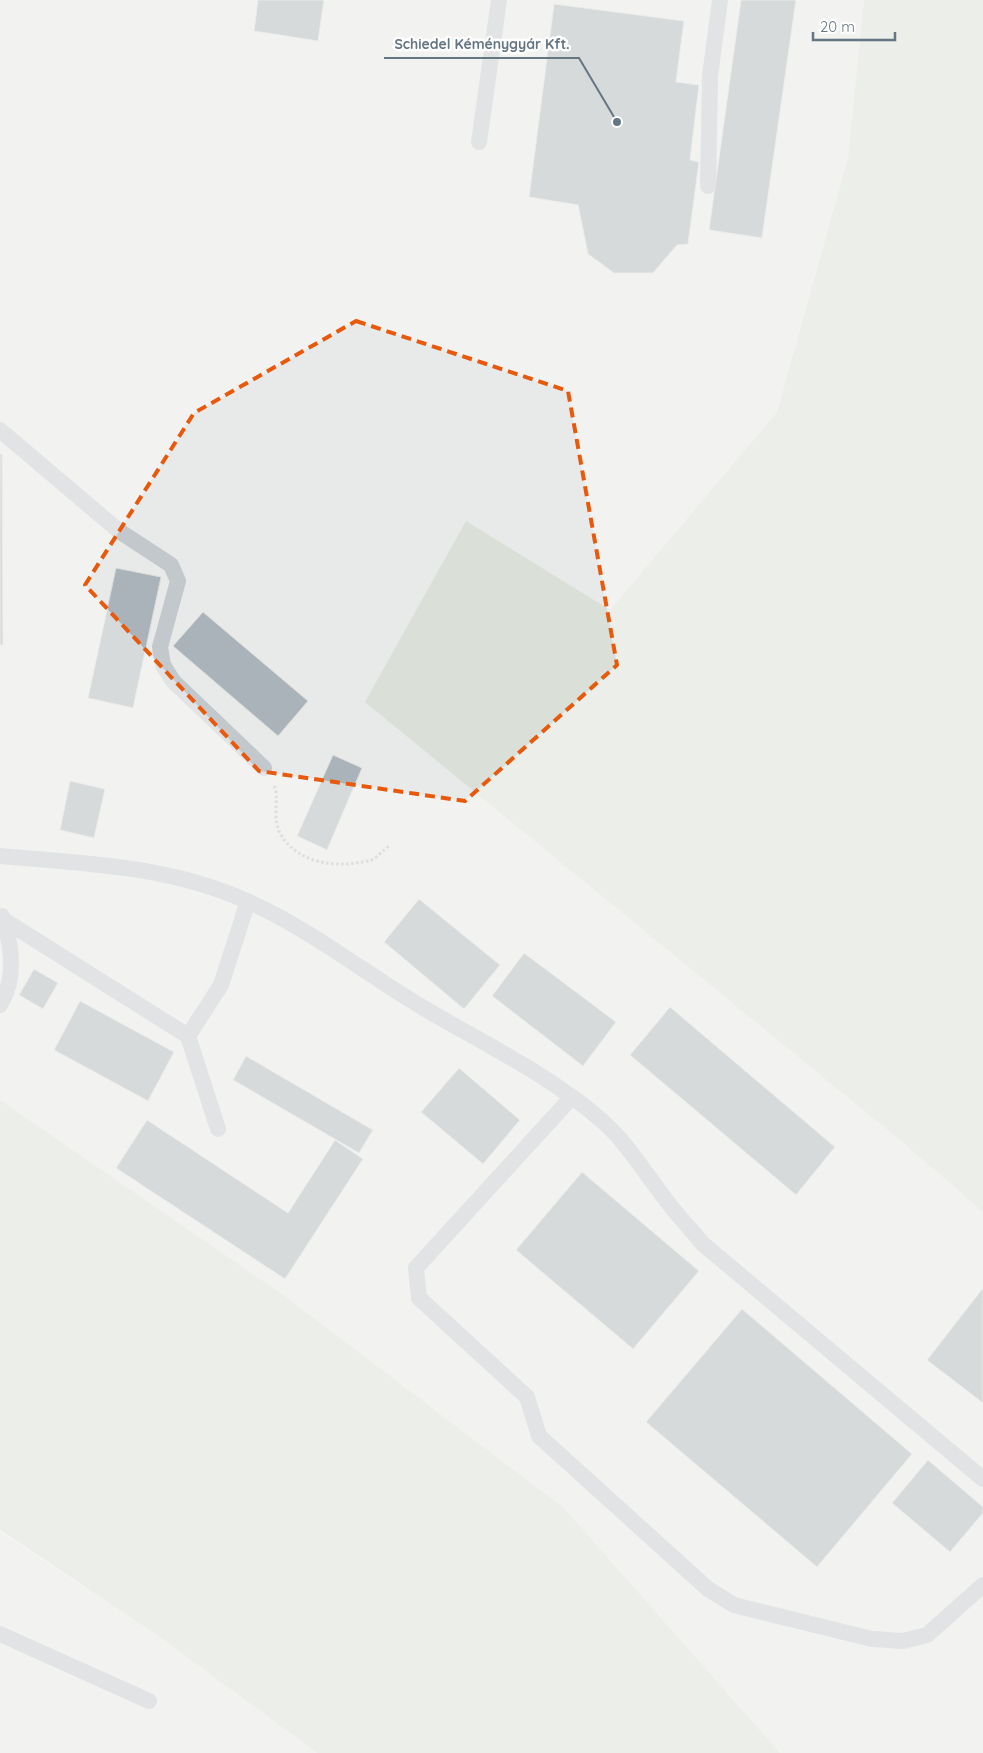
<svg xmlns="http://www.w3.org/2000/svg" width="983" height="1753" viewBox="0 0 983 1753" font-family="Quicksand,sans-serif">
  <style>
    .built { fill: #e8e9e9 }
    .green { fill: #dadfd7 }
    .building { fill: #aab3b9; stroke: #dcdcda }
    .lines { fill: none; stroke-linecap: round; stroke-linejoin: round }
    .path { stroke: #bbbfc2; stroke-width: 3; stroke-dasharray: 2.5 2.5; stroke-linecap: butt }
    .service { stroke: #c3c8cc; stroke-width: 16 }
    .marked { fill: none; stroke: #e8590c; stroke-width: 4; stroke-dasharray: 10 6; stroke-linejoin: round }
    .leader { fill: none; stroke: #657683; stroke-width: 2 }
    .callout-dot { fill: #657683; stroke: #fff; stroke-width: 2 }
    .callout-label { font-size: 14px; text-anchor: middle; font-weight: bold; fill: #657683; stroke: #fff; stroke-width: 5; stroke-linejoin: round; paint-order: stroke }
  </style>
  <rect width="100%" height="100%" fill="#fafaf8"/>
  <path class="built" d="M0 0H864L848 158 777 412 610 610 900 1140 983 1212V1753H780L564 1508 282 1294 0 1100Z
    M0 1531 164 1640 317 1753H0Z"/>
  <path class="green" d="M864 0H983V1212L900 1140 365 702 466 521 610 610 777 412 848 158Z
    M0 1100 282 1294 564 1508 780 1753H317L164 1640 0 1530Z"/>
  <path class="building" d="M258 0H324L318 41 254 31Z
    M741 0H796L762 238 709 230Z
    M554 4 684 21 676 82 699 85 690 160 699 162 688 244 677 245 653 273H614L588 254 578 205 529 197Z
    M0 454H2L3 645H0Z
    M116 568 161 577 133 708 88 698Z
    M203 612 308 701 278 736 173 646Z
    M333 755 362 768 327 850 297 836Z
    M70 781 105 789 94 838 60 830Z
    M419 899 500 965 464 1009 384 942Z
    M524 953 616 1022 583 1066 492 996Z
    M34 969 58 983 43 1009 19 995Z
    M80 1001 174 1052 148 1101 54 1050Z
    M670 1007 835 1147 796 1195 630 1055Z
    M246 1056 373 1130 359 1153 233 1080Z
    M459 1068 520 1120 483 1164 421 1112Z
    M147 1120 288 1213 335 1140 363 1159 285 1279 116 1168Z
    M582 1172 699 1271 633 1349 516 1250Z
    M983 1288V1403L927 1360Z
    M742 1309 912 1454 817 1567 646 1422Z
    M928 1460 983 1507V1513L950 1552 892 1503Z"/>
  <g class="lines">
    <path class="path" d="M274 786C280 796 272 815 279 831 293 860 327 867 355 863 360 862 366 862 371 860 377 858 383 850 389 846"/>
    <path class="service" d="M479 142 499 0
      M708 186 710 76 720 0
      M0 430 119 531 171 565 178 581 160 647 163 665 173 681 264 768
      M0 856C85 863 170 866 249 902 312 930 367 975 427 1010 485 1044 549 1075 600 1119 625 1140 643 1170 663 1196 675 1213 690 1228 703 1244L983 1479
      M4 920 188 1036
      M0 1005C17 978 12 945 2 916
      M571 1098 416 1268 419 1298 527 1397 539 1436 708 1589 734 1605 872 1639 903 1641 927 1635 983 1585
      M218 1129 188 1036 221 985 248 901
      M0 1634 149 1701"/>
  </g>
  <path d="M0 0H983V1753H0ZM356 321 568 391 617 665 465 801 259 771 85 585 194 413Z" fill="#fafaf8" fill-opacity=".55" fill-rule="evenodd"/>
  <path class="marked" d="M356 321 568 391 617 665 465 801 259 771 85 585 194 413Z"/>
  <path class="leader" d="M617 122L579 58H384"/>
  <circle class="callout-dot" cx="617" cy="122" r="5"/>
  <g class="callout-label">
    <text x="482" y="49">Schiedel Kéménygyár Kft.</text>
  </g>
  <path d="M813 32v8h82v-8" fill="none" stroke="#657683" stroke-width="2.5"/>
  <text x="820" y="32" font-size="15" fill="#657683" stroke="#ffffff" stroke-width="4" paint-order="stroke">20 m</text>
</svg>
